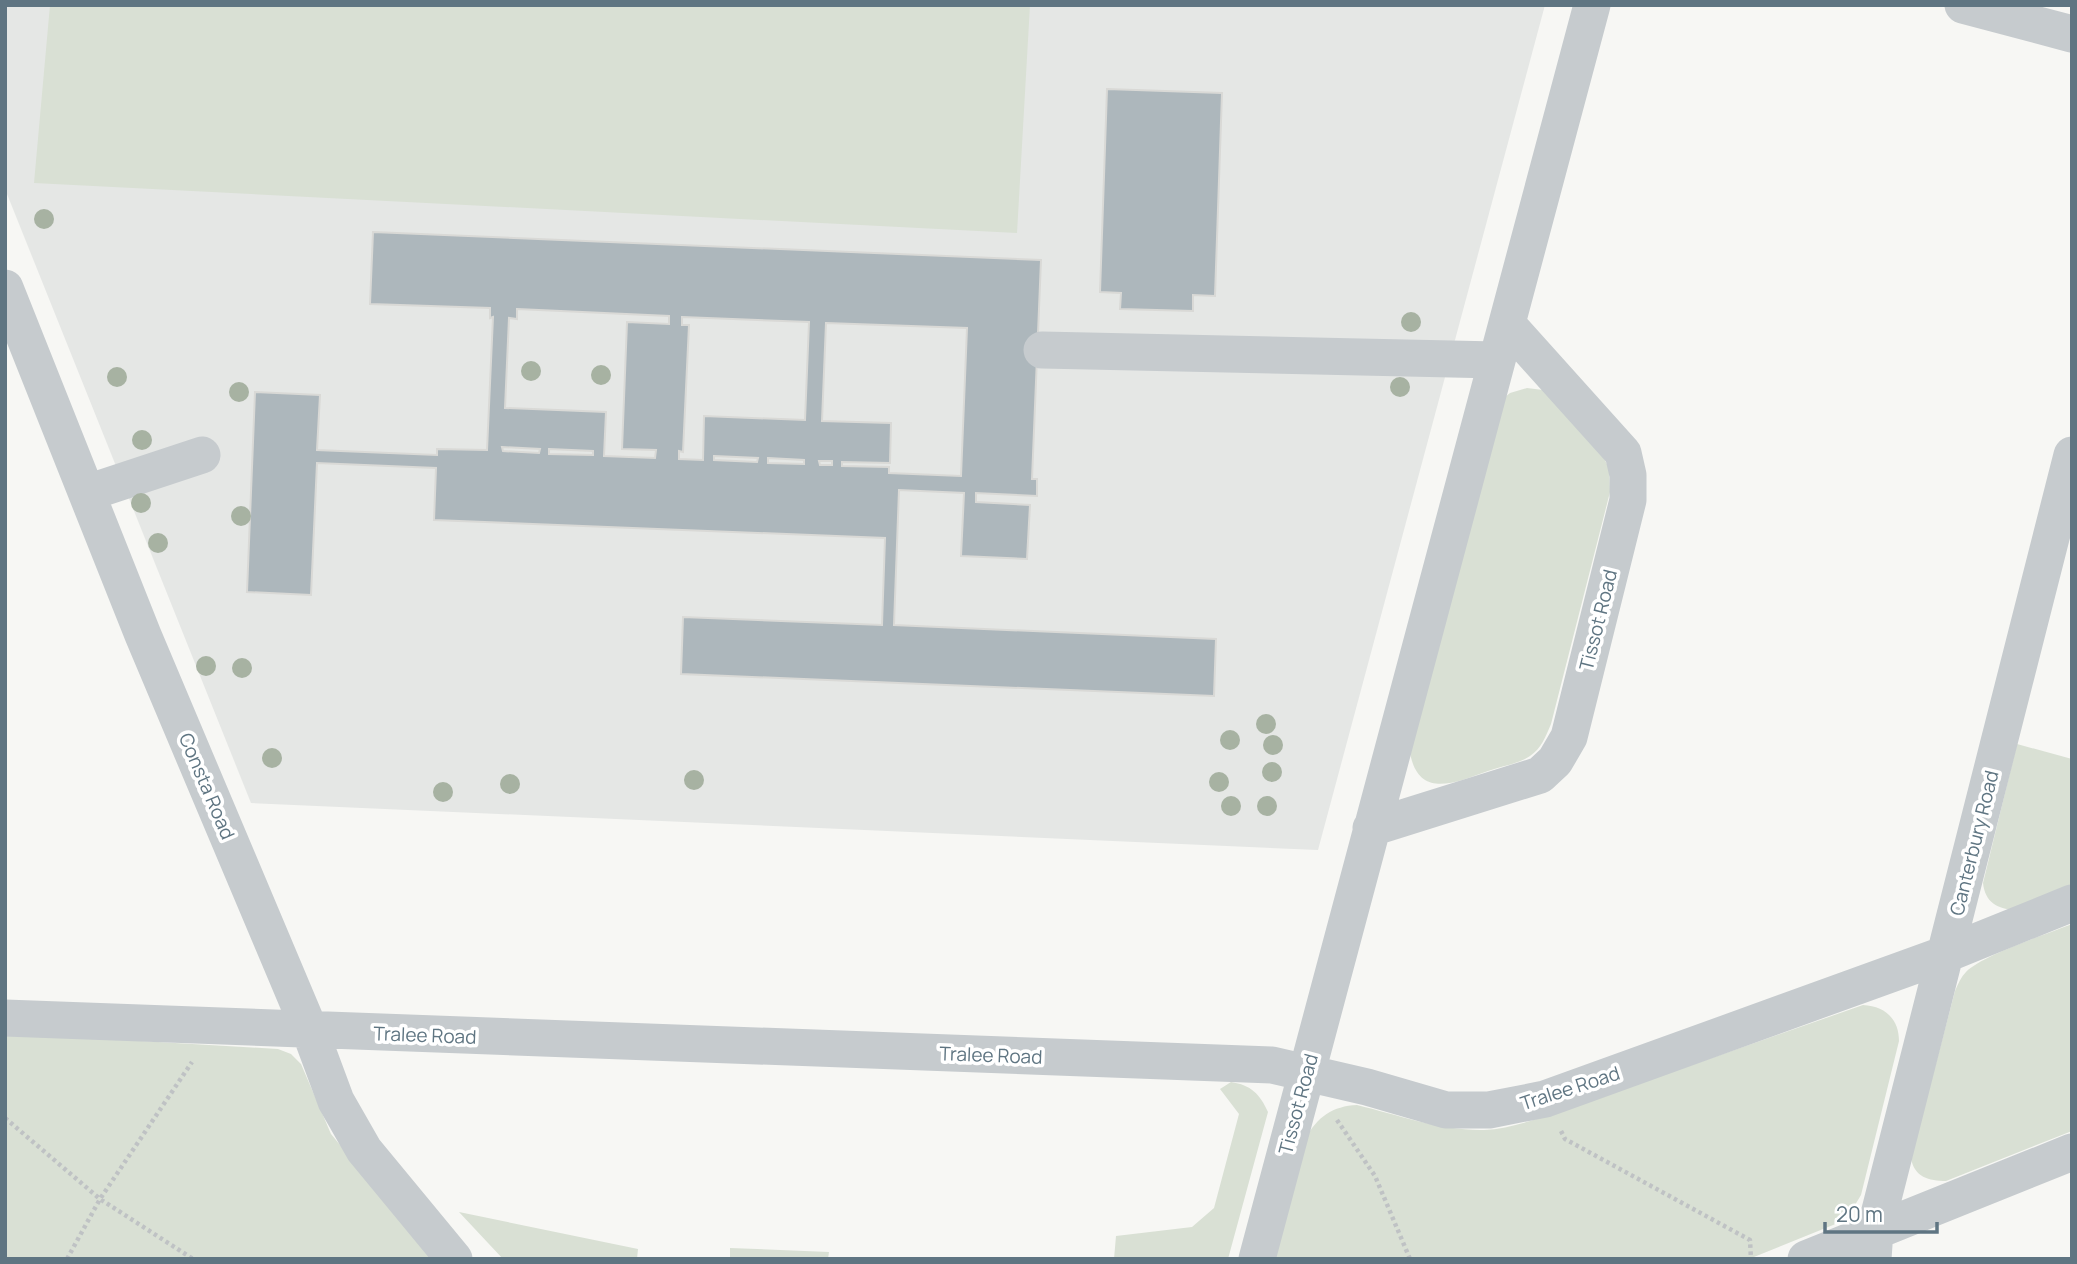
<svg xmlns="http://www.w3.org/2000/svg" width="2077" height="1264" viewBox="0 0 2077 1264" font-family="Manrope,sans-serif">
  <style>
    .built { fill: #e5e7e5 }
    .green { fill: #d9e0d4 }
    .building { fill: #adb7bc; stroke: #d9d9d6; stroke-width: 2; fill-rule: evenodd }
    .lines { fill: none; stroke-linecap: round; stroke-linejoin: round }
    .path { stroke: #bfc2c4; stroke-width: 4.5; stroke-dasharray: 3.5 3.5; stroke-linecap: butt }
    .minor { stroke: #c6cbce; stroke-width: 37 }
    .tree { fill: #a7b2a2 }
    .labels { text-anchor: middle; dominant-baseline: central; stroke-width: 7; stroke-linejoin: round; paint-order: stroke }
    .street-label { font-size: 19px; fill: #5f7582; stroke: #fff }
  </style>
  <rect width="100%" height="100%" fill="#f7f7f4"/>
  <path class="built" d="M5 5H1545L1318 850 251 803 5 189Z"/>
  <path class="green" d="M50 5H1030L1017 233 34 183Z
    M1527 388 1543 390 1598 447 1609 468 1610 492 1551 724C1546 736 1541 749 1530 756 1519 764 1501 766 1488 771 1452 784 1416 800 1409 747L1499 402 1510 393Z
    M2017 744 2072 759V887L2015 910C1997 909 1985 902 1983 883Z
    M2072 924V1131L1946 1181C1929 1181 1914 1177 1911 1158L1955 991C1958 984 1961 977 1966 972 1983 955 2047 934 2072 924Z
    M1863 1005C1885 1006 1899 1019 1899 1041L1861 1195 1849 1215 1838 1223 1749 1259H1274L1306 1138C1317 1117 1333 1106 1357 1105 1398 1115 1442 1131 1484 1130 1507 1129 1530 1121 1552 1114Z
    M5 1033 278 1049 291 1054 301 1064 331 1134 434 1259H5Z
    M1231 1082C1251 1085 1260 1094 1268 1112L1228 1259H1114L1116 1236 1192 1227 1214 1208 1239 1114 1220 1089Z
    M459 1212 638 1249 637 1259H503Z
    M730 1248 829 1252 828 1259H730Z"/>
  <path class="building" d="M1107 89 1222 93 1215 296 1193 295V311L1120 309 1121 293 1100 292Z
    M373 232 1041 260 1032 479H1037V496L976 493V502L1030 505 1027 559 961 556 964 493 899 490 894 625 1216 639 1214 696 681 674 683 617 882 625 885 538 434 520 436 468 317 463 311 595 247 592 255 392 320 395 317 450 437 455V449L487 450 493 317 490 318V308L370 304ZM517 309 669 316V324L627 322 622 449 656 450 655 458 604 456 606 412 505 408 509 318 517 319ZM682 317 809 322 805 420 704 416 703 460 679 459V451L683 452 689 325H682ZM826 323 967 328 961 476 889 473V467L842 466V462L890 463 891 423 822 421ZM502 447 540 449 539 453 503 451ZM549 449 593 451V455L549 454ZM714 456 758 458 757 462 714 460ZM768 458 804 460V464L768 463ZM819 461H832V465H820Z"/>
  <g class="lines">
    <path class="path" d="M5 1118 100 1199 193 1259
      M1337 1120 1375 1176 1410 1259
      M1561 1131 1565 1139 1750 1240 1751 1259
      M67 1259 100 1199 192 1062"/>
    <path class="minor" d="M1963 5 2072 34
      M5 288 143 635 310 1031 336 1101 364 1150 454 1259
      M1042 350 1497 360
      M87 493 202 455
      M1371 828 1540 775 1555 761 1569 737 1628 500V475L1623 453 1507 324
      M5 1018 1272 1065 1367 1087 1446 1110H1489L1545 1099 1946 954 2072 903
      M1257 1259 1592 5
      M1806 1259 2072 1152
      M1873 1259 1875 1230 2072 455"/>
  </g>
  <g class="tree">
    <circle cx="44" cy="219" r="10"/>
    <circle cx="1411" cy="322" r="10"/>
    <circle cx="531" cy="371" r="10"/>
    <circle cx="601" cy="375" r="10"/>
    <circle cx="117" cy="377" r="10"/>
    <circle cx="1400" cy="387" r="10"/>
    <circle cx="239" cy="392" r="10"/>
    <circle cx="142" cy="440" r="10"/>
    <circle cx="141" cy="503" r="10"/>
    <circle cx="241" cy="516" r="10"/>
    <circle cx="158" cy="543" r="10"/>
    <circle cx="206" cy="666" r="10"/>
    <circle cx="242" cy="668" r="10"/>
    <circle cx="1266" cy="724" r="10"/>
    <circle cx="1230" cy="740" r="10"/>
    <circle cx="1273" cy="745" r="10"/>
    <circle cx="272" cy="758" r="10"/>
    <circle cx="1272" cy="772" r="10"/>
    <circle cx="694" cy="780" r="10"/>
    <circle cx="1219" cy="782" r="10"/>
    <circle cx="510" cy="784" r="10"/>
    <circle cx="443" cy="792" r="10"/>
    <circle cx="1231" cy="806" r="10"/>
    <circle cx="1267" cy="806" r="10"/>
  </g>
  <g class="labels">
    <g class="street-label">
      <text transform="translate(1598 620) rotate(-76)">Tissot Road</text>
      <text transform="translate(207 786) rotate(67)">Consta Road</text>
      <text transform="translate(1974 843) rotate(-76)">Canterbury Road</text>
      <text transform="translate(425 1035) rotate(2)">Tralee Road</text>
      <text transform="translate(991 1055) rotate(2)">Tralee Road</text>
      <text transform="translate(1570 1088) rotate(-18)">Tralee Road</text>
      <text transform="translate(1298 1104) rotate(-75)">Tissot Road</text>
    </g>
  </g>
  <rect width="2077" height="1264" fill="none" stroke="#5f7582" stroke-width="14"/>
  <path d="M1825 1222v10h112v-10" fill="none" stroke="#5f7582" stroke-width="3.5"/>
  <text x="1836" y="1222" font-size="21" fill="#5f7582" stroke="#ffffff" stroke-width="5" paint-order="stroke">20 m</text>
</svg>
